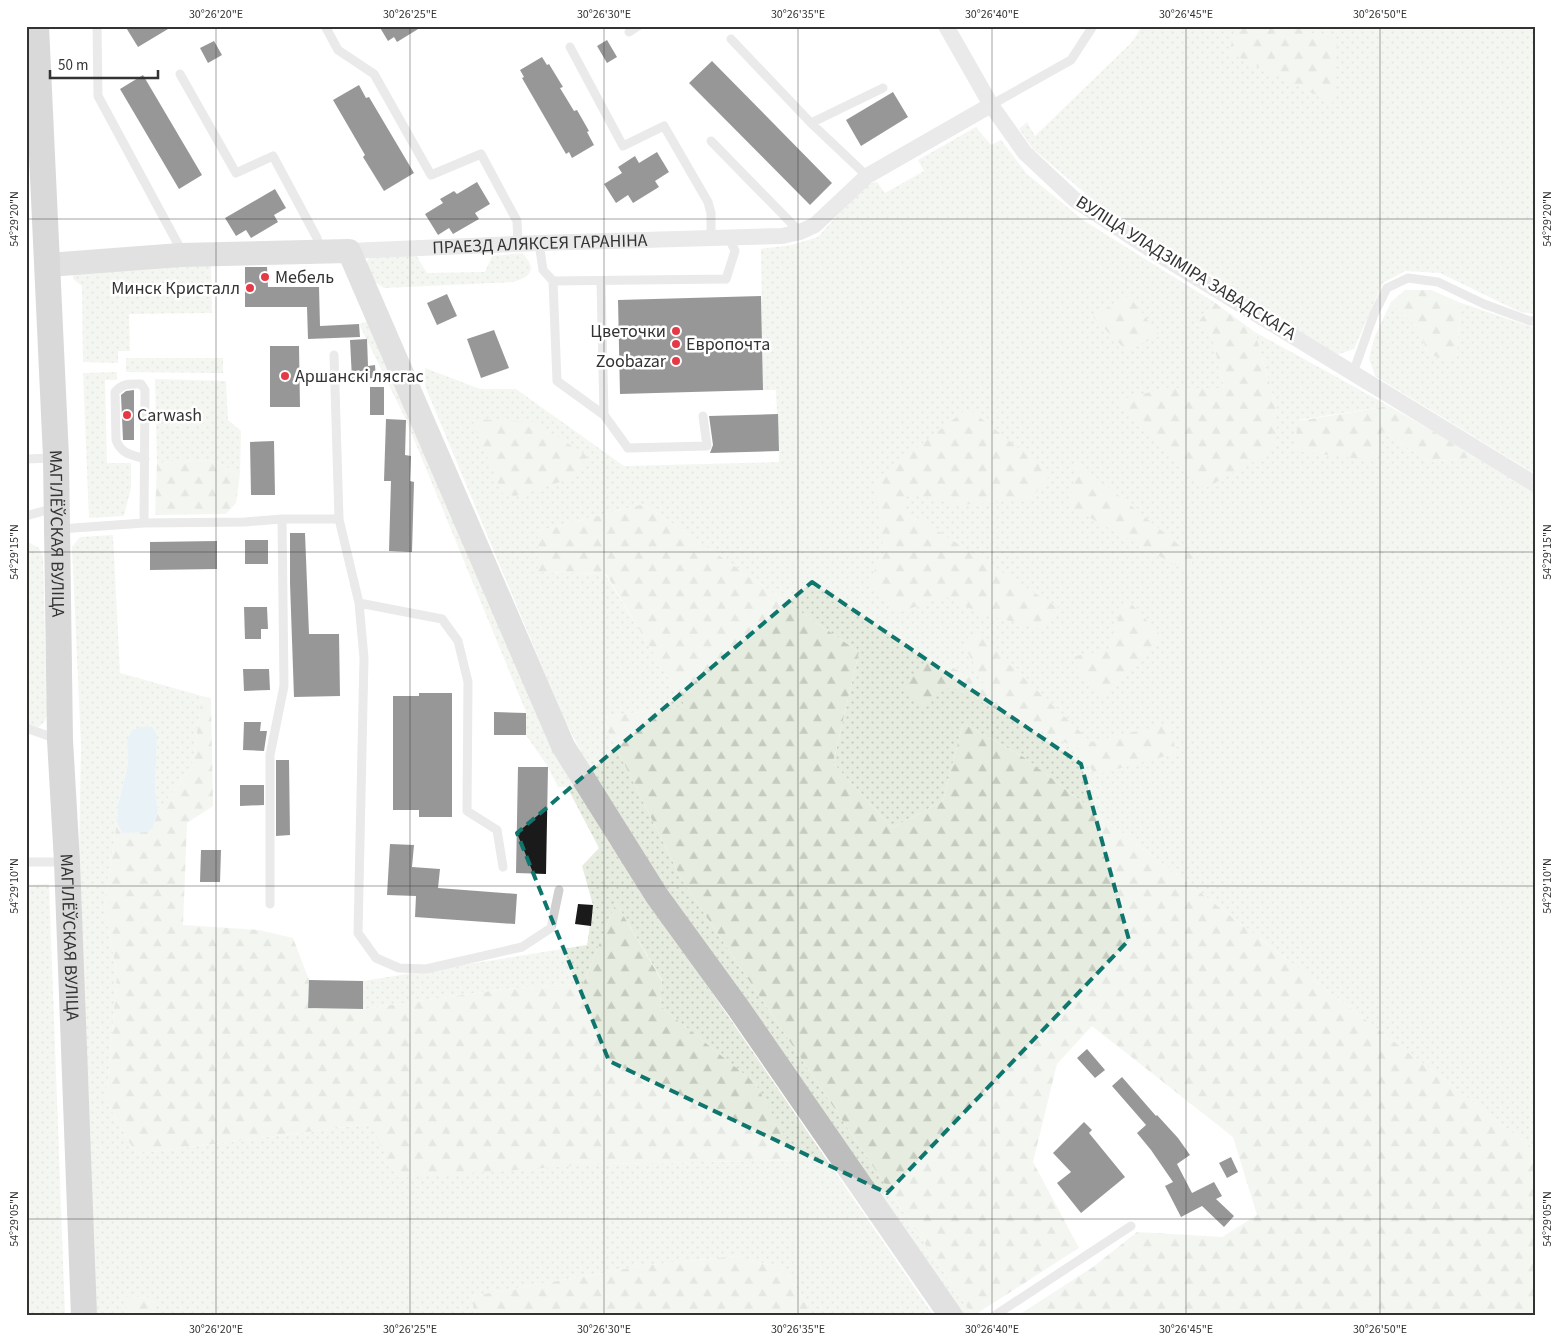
<svg xmlns="http://www.w3.org/2000/svg" width="1561" height="1342" viewBox="0 0 1561 1342" font-family="'Source Sans 3',sans-serif">
  <style>
    .grass { fill: url(#grass-dots) }
    .forest { fill: url(#forest-firs) }
    .water { fill: #cfe2ee }
    .building { fill: #1a1a1a }
    .lines { fill: none; stroke-linecap: round; stroke-linejoin: round }
    .lane { stroke: #d0d0d0; stroke-width: 9 }
    .street { stroke: #d0d0d0; stroke-width: 16 }
    .secondary { stroke: #bdbdbd; stroke-width: 24 }
    .primary { stroke: #ababab; stroke-width: 26 }
    .marked { fill: none; stroke: #0f766e; stroke-width: 4; stroke-dasharray: 10 6; stroke-linejoin: round }
    .ticks { fill: none; stroke: #333; stroke-width: 1; stroke-opacity: 0.45 }
    .poi-dot { fill: #e63946; stroke: #fff; stroke-width: 2 }
    .labels { text-anchor: middle; dominant-baseline: central; stroke-width: 5; stroke-linejoin: round; paint-order: stroke }
    .street-label { font-size: 18px; fill: #333; stroke: #fff }
    .poi-label { font-size: 18px; fill: #333; stroke: #fff; text-anchor: start }
    .neatline { fill: none; stroke: #333; stroke-width: 2 }
    .ticks-label { font-size: 12px; text-anchor: middle; fill: #333 }
  </style>
  <defs>
    <pattern id="grass-dots" width="8" height="8" patternUnits="userSpaceOnUse" patternTransform="scale(1.25)"><rect width="8" height="8" fill="#e6ecdf"/><path d="M2 2h.1M6 6h.1" fill="none" stroke="#c6cbc0" stroke-width="1.8" stroke-linecap="round"/></pattern>
    <pattern id="forest-firs" width="22" height="20" patternUnits="userSpaceOnUse" patternTransform="scale(1.25)"><rect width="22" height="20" fill="#e6ecdf"/><path d="M5 1l3.5 6h-7zM16 11l3.5 6h-7z" fill="#c6cbc0"/></pattern>
  </defs>
  <rect width="100%" height="100%" fill="#fff"/>
  <path class="grass" d="M1142 26H1535V314L1520 312 1440 273 1405 271 1383 283 1354 349 1336 355 1093 200 1033 149 1019 129 1027 122 1035 136 1132 42Z
    M976 127 991 145 1001 140 1027 174 1083 220 1214 302 1196 325 1211 331 1224 388H1167L1277 410 1255 332 1389 406 1298 420 1382 431 1429 462 1478 457 1535 492V1150L1025 758 963 723 943 801 892 828 833 763 859 652 644 504 538 531V572L605 574 686 706 601 717 682 880 973 1316H958L691 928 603 794 564 719 425 386V368L480 389H516L624 466 779 462 776 390H763L761 249 792 245 818 237 864 185 877 182 885 193 924 171 918 160Z
    M522 253C537 268 532 277 513 282L384 288 370 279 365 264 370 257 416 255 427 273 485 272 492 256Z
    M211 260 212 313 129 314 130 351H118V363L83 362 82 286 73 279V271Z
    M1391 302 1417 327 1429 355 1456 360 1461 303 1535 328V474L1375 376 1369 358 1375 336Z
    M369 321 563 762 610 844 934 1316H813L785 1269 736 1256 641 1266 472 1296 474 1316H154V1298L127 1297V1316H93L79 857 81 745 72 547 80 537 113 535 120 673 202 696 192 767 158 811 155 789 157 735 127 743 128 765 118 805 117 822 104 906 117 975 106 1101 136 1154 370 1124 601 1164 797 1160 755 1083 660 1006 662 980 616 903 583 984 505 989 363 1009V981L587 945 593 905 582 866 599 848 567 787H558L548 767 526 735V712L406 420 359 324Z
    M126 358H223V373L126 372Z
    M117 372V380H105L107 463H131V488L124 516 89 518 83 373Z
    M155 379 226 381 228 420 241 431 240 474 212 460 157 463Z
    M26 541 39 548 43 557 47 716 44 722 39 727 26 725Z
    M49 884 65 1316H26V885Z"/>
  <path class="forest" d="M1239 26H1288L1337 40 1333 103 1228 52Z
    M1405 290H1431L1461 303 1456 361 1429 355 1417 327 1391 302Z
    M1129 296 1160 336 1126 350 1093 317Z
    M1214 302 1255 332 1277 410 1276 449 1204 489 1114 401 1167 388H1224L1211 332 1196 325Z
    M1389 406 1478 457 1429 462 1382 431 1378 461 1294 451 1298 421Z
    M968 408 1051 474 1029 500 958 505 906 493 905 510 1058 608 1043 630 980 613 946 597 899 612 867 583 884 555 875 480Z
    M472 419 535 422 587 456 576 477 515 496 502 493Z
    M212 460 240 474 236 503 226 514 155 515 157 463Z
    M1077 462 1194 557 1188 572 1069 506Z
    M644 504 859 652 833 763 892 828 943 801 963 723 1025 758 1535 1150V1316H1017L1093 1267 1137 1232 1222 1237 1257 1215 1233 1137 1092 1026 1057 1064 1033 1162 1079 1248 973 1316 682 880 601 717 685 706 606 574 538 572V531Z
    M1125 597 1162 637 1102 701 1070 657 1108 650Z
    M974 627 1008 663 1091 742 1168 724 1177 753 1095 775 1079 749 950 687 920 706 900 687 932 657 984 684 964 645Z
    M202 696 211 698 213 806 187 823 183 925 259 930 293 938 309 980 308 1008 363 1009 505 989 583 984 616 903 662 981 660 1006 755 1083 798 1160 601 1164 398 1178 370 1124 136 1154 106 1101 117 975 104 906 117 822 122 833 153 827 158 811 192 767Z
    M736 1256 785 1269 813 1316H474L472 1296 641 1266Z
    M127 1297 154 1298V1316H127Z"/>
  <path class="water" d="M142 727H152L157 735 155 789 158 811 153 827 147 832 122 833 117 822 118 805 128 765 127 743 132 730Z"/>
  <path class="building" d="M125 26H173L138 47Z
    M379 26H423L397 42 394 37 388 41Z
    M607 40 617 57 607 63 597 46Z
    M214 41 222 55 208 63 200 48Z
    M542 57 547 65 549 64 563 87 560 88 574 111 577 110 589 131 587 132 594 145 572 158 569 152 566 154 522 78 524 77 520 70Z
    M712 61 832 183 810 205 689 83Z
    M143 75 202 175 179 189 120 89Z
    M359 85 366 98 369 97 414 173 384 191 363 157 365 155 333 100Z
    M893 92 908 117 861 146 846 120Z
    M657 152 669 172 655 181 659 187 633 203 628 195 616 203 604 184 622 173 618 167 635 156 639 163Z
    M477 182 490 204 475 213 479 219 453 234 449 228 438 235 425 214 443 203 440 199 454 191 457 194Z
    M275 189 286 208 274 215 278 222 251 238 246 230 236 236 225 218Z
    M245 267H267L268 287H319L320 326 359 324 360 337 308 339 307 307H245Z
    M447 294 457 316 437 325 427 303Z
    M761 296 763 390 620 394 618 300Z
    M494 330 509 368 481 378 467 339Z
    M367 339 368 366 375 365 376 378 352 379 350 340Z
    M270 346H299L300 407H270Z
    M370 387H384V415H370Z
    M134 390V440H123L121 395 126 391Z
    M778 414 779 451 710 453 713 445 709 416Z
    M386 419 406 420 405 455 411 456 410 481 414 482 412 552 389 551 391 481H384Z
    M274 441 275 495H251L250 442Z
    M290 533H305L309 634H339L340 696 294 697 290 583Z
    M245 540H268V564H245Z
    M217 541V569L150 570V542Z
    M244 607H267L268 629H261V639H245Z
    M243 669H269L270 690 244 691Z
    M419 693H452V817H419V810H393V696H419Z
    M494 712 526 713V735H494Z
    M244 722H261L260 731H267L264 751 243 750Z
    M276 760H289L290 835 276 836Z
    M518 767H548L546 874 516 873Z
    M240 785H264V805L240 806Z
    M390 844 414 845 412 867 440 869 438 888 517 894 515 924 415 917 416 896 387 895Z
    M201 850H221L220 882H200Z
    M578 904 593 905 591 926 575 924Z
    M309 980 363 981V1009L308 1008Z
    M1087 1049 1105 1070 1095 1078 1077 1058Z
    M1122 1077 1156 1116 1157 1115 1178 1138 1190 1155 1177 1164 1192 1193 1214 1182 1222 1196 1216 1199 1234 1216 1224 1227 1202 1206 1181 1217 1165 1186 1173 1182 1151 1150 1137 1133 1146 1125 1112 1086Z
    M1084 1122 1092 1130 1089 1133 1125 1177 1081 1213 1057 1183 1071 1172 1053 1153Z
    M1231 1157 1238 1172 1227 1178 1219 1163Z"/>
  <g class="lines">
    <path class="lane" d="M97 26 98 96 179 246 180 255
      M325 26 338 50 374 74 431 175 481 154 517 221 518 244
      M629 32 638 26
      M731 39 811 123 867 176
      M570 47 623 146 664 126 708 202 711 213V238
      M180 74 236 173 273 156 317 238 320 250
      M991 105 1071 60 1093 26
      M811 123 883 88
      M711 141 800 232
      M539 243 543 270 553 281 557 381 604 415 628 448 707 446 703 416
      M553 281 726 279 735 251 729 238
      M601 281 604 415
      M334 355 339 519
      M1353 373 1374 314 1387 288 1408 278 1438 282 1484 304 1530 321H1535
      M26 459 53 458
      M26 516 54 508
      M144 523 145 390 141 384C130 384 123 383 115 392L116 440C121 454 132 455 145 459
      M60 529 144 523 245 522 282 519H339L359 603 364 658 358 933 376 958 399 968 426 969 522 947 551 928 559 890
      M359 603 442 619 458 641 468 682 467 811 497 830 503 867
      M26 728 57 739
      M26 862H64
      M270 904V755L284 686 282 519
      M994 1316 1131 1226"/>
    <g class="street">
      <path d="M946 26 991 105 1025 153 1074 199 1156 253 1535 484"/>
      <path id="s1" d="M349 251 539 243 782 236 800 232 815 225 867 176 991 105"/>
    </g>
    <path class="secondary" d="M48 265 180 255 349 251 563 746 657 896 739 1009 951 1316"/>
    <path class="primary" id="s2" d="M36 26 56 457 60 740 67 862 84 1316"/>
  </g>
  <path d="M0 0H1561V1342H0ZM812 582 1081 764 1129 940 887 1193 609 1061 517 833Z" fill="#fff" fill-opacity=".55" fill-rule="evenodd"/>
  <path class="marked" d="M812 582 1081 764 1129 940 887 1193 609 1061 517 833Z"/>
  <path class="ticks" d="M216 26V1316M410 26V1316M604 26V1316M798 26V1316M992 26V1316M1186 26V1316M1380 26V1316M26 219H1535M26 552H1535M26 886H1535M26 1219H1535"/>
  <g class="poi-dot">
    <circle cx="265" cy="277" r="5"/>
    <circle cx="250" cy="288" r="5"/>
    <circle cx="676" cy="331" r="5"/>
    <circle cx="676" cy="344" r="5"/>
    <circle cx="676" cy="361" r="5"/>
    <circle cx="285" cy="376" r="5"/>
    <circle cx="127" cy="415" r="5"/>
  </g>
  <g class="labels">
    <g class="street-label">
      <text stroke="none"><textPath href="#s1" startOffset="191">ПРАЕЗД АЛЯКСЕЯ ГАРАНІНА</textPath></text>
      <text transform="translate(1186 268) rotate(32)">ВУЛІЦА УЛАДЗІМІРА ЗАВАДСКАГА</text>
      <text stroke="none"><textPath href="#s2" startOffset="508">МАГІЛЁЎСКАЯ ВУЛІЦА</textPath></text>
      <text stroke="none"><textPath href="#s2" startOffset="912">МАГІЛЁЎСКАЯ ВУЛІЦА</textPath></text>
    </g>
    <g class="poi-label">
      <text x="275" y="277">Мебель</text>
      <text x="240" y="288" text-anchor="end">Минск Кристалл</text>
      <text x="666" y="331" text-anchor="end">Цветочки</text>
      <text x="686" y="344">Европочта</text>
      <text x="666" y="361" text-anchor="end">Zoobazar</text>
      <text x="295" y="376">Аршанскі лясгас</text>
      <text x="137" y="415">Carwash</text>
    </g>
  </g>
  <rect width="1561" height="1342" fill="none" stroke="#ffffff" stroke-width="55"/>
  <path d="M50 70v8h108v-8" fill="none" stroke="#333333" stroke-width="2.5"/>
  <text x="58" y="70" font-size="15" fill="#333333" stroke="#ffffff" stroke-width="4" paint-order="stroke">50 m</text>
  <rect x="28" y="28" width="1506" height="1286" class="neatline"/>
  <g class="ticks-label">
    <text x="216" y="18">30°26'20"E</text>
    <text x="410" y="18">30°26'25"E</text>
    <text x="604" y="18">30°26'30"E</text>
    <text x="798" y="18">30°26'35"E</text>
    <text x="992" y="18">30°26'40"E</text>
    <text x="1186" y="18">30°26'45"E</text>
    <text x="1380" y="18">30°26'50"E</text>
    <text transform="translate(14 219) rotate(-90)" y="4">54°29'20"N</text>
    <text transform="translate(1547 219) rotate(-90)" y="4">54°29'20"N</text>
    <text transform="translate(14 552) rotate(-90)" y="4">54°29'15"N</text>
    <text transform="translate(1547 552) rotate(-90)" y="4">54°29'15"N</text>
    <text transform="translate(14 886) rotate(-90)" y="4">54°29'10"N</text>
    <text transform="translate(1547 886) rotate(-90)" y="4">54°29'10"N</text>
    <text transform="translate(14 1219) rotate(-90)" y="4">54°29'05"N</text>
    <text transform="translate(1547 1219) rotate(-90)" y="4">54°29'05"N</text>
    <text x="216" y="1333">30°26'20"E</text>
    <text x="410" y="1333">30°26'25"E</text>
    <text x="604" y="1333">30°26'30"E</text>
    <text x="798" y="1333">30°26'35"E</text>
    <text x="992" y="1333">30°26'40"E</text>
    <text x="1186" y="1333">30°26'45"E</text>
    <text x="1380" y="1333">30°26'50"E</text>
  </g>
</svg>
